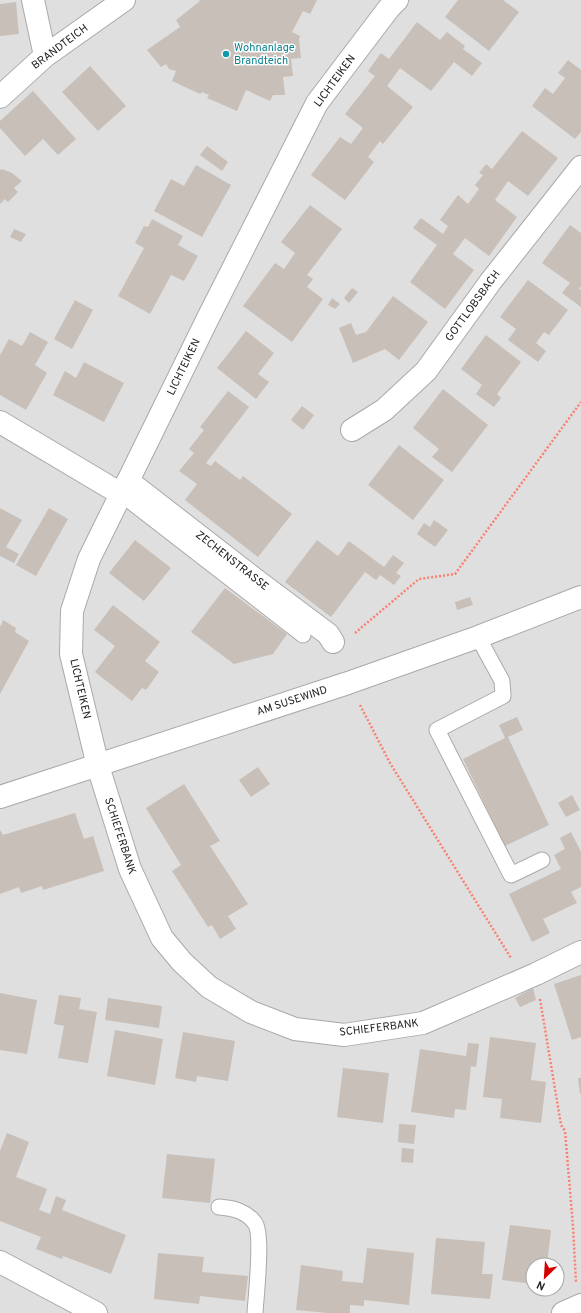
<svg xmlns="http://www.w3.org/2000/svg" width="581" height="1313" viewBox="0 0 581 1313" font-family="Overpass,sans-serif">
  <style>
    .residential { fill: #e0dfdf; fill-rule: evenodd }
    .building { fill: #c7bfb8 }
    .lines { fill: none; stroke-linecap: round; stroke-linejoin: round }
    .lane-casing { stroke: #a9a9a9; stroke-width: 17 }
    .street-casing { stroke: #a9a9a9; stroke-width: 24 }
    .path { stroke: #fa8072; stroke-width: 2.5; stroke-dasharray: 2 2; stroke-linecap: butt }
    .lane { stroke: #fff; stroke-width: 15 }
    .street { stroke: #fff; stroke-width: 22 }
    .culture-dot { fill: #0f9aa8; stroke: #fff; stroke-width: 1.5 }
    .labels { text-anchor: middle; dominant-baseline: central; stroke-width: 3; stroke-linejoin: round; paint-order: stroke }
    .street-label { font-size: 11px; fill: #222; stroke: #fff }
    .culture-label { font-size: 11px; fill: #0d838f; stroke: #fff; text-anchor: start }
  </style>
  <rect width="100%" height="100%" fill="#f2efe9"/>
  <path class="residential" d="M0 0H581V1313H0ZM533 1265H557V1289H533Z"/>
  <path class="building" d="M199 0H317L310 14 303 11 292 32 300 36 299 39 301 58 291 59 293 76 283 77 285 95H273L270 101 246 90 237 111 207 98 209 95 202 92 200 94 172 81 176 71 169 69 166 64 161 67 147 50 180 27 176 20 200 1Z
    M458 0H503L519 12 489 51 445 17Z
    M16 2 19 34 0 36V4Z
    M417 22 440 40 447 32 465 46 463 49 482 63 472 76 454 62 431 91 400 68 387 86 413 107 383 144 380 141 368 157 374 162 345 200 311 175 340 137 351 144 363 128 345 114 375 76 368 71 381 53 389 59Z
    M568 60 581 70V132L575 139 532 106 545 88 553 94 565 78 558 73Z
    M90 66 126 106 98 131 62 92Z
    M33 91 76 139 58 155 43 139 25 156 0 128V121Z
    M522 131 558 158 528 196 508 181 495 200 517 217 489 256 465 238 453 254 474 270 445 309 410 282 437 245 413 228 421 218 443 234 448 226 440 220 458 195 468 204 479 189 475 185 483 175 479 173 486 164 492 169Z
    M207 146 228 162 222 171 200 155Z
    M196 165 231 185 202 237 154 211 171 179 184 186Z
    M2 169 12 173 22 181 14 188 18 192 8 202 5 199 0 204V170Z
    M310 205 342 229 307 275 313 279 307 287 323 299 292 342 243 306 275 263 284 269 295 253 281 242Z
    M152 219 183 236 178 245 198 256 184 281 171 275 150 314 118 296 144 248 135 243 144 226 148 227Z
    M570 225 581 233V286L579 289 581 290V307L562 293 570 283 542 263Z
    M14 229 26 234 21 242 10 237Z
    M528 280 568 310 549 335 544 332 536 343 546 351 538 362 508 340 516 329 500 317Z
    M352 288 358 292 349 303 344 298Z
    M393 296 428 322 399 360 385 349 353 363 339 328 351 323 356 335 366 332Z
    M332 298 340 304 335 309 328 305Z
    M75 300 93 310 72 349 54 339Z
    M246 331 274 353 258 374 269 382 256 399 217 368Z
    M30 332 48 342 35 365 47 373 26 410 0 395V355L9 339 22 346Z
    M486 335 521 362 497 394 501 398 494 407 476 394 482 385 461 369Z
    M84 362 124 383 104 422 53 395 65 371 76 378Z
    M443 389 488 425 452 472 432 457 439 449 413 428Z
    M228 391 249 407 206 463 211 466 215 461 240 480 243 476 292 514 258 557 185 500 197 484 179 471 194 453 189 449 204 430 200 427Z
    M302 406 314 415 303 430 291 420Z
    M399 445 444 480 413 520 368 485Z
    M0 508 22 520 6 547 19 554 14 563 0 556Z
    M49 508 68 519 36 576 16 565Z
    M434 520 448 530 435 547 417 534 424 523 430 527Z
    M135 540 171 568 144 601 109 573Z
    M317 540 338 556 349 541 384 567 393 555 404 563 396 573 401 576 394 585 380 575 376 580 365 572 331 617 285 582Z
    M225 588 287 634 273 654 234 664 191 632Z
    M470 597 473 605 457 610 455 602Z
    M113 605 160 642 145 661 159 672 146 690 142 688 132 701 95 672 115 646 94 630Z
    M3 620 16 628 15 632 29 641 0 694V625L1 626Z
    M517 717 523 730 508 737 549 825 505 846 463 759 505 738 499 725Z
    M258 767 270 784 251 797 239 780Z
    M184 784 220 841 210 846 248 904 228 916 236 929 220 939 212 925 208 927 172 871 181 865 146 808Z
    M572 795 580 810 566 817 558 803Z
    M75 813 84 839 93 836 104 871 43 890 42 886 21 893 19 887 0 894V830L3 835Z
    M571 832 581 852V887L571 892 577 903 543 919 550 933 532 942 509 894 561 869 554 855 565 849 560 838Z
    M581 975V1037L572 1040 554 984Z
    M533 988 536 1000 520 1007 515 998Z
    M0 993 37 1000 27 1054 0 1050Z
    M59 995 81 998 79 1009 97 1012 88 1063 58 1058 64 1026 54 1024Z
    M108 998 162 1006 159 1028 105 1020Z
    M115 1030 163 1039 155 1085 107 1076Z
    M183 1032 235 1041 228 1081 197 1076 196 1082 175 1078Z
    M490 1037 536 1043 531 1080 546 1082 541 1123 500 1118 502 1099 483 1097Z
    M468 1043 479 1044 476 1067 471 1066 466 1110 455 1109 454 1118 411 1112 420 1049 466 1056Z
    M343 1068 389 1073 383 1123 337 1117Z
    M578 1078H581V1094H580Z
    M399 1124 416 1125 414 1144 398 1142Z
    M7 1133 29 1142 16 1177 47 1189 39 1210 50 1214 56 1196 66 1200 62 1210 126 1235 111 1274 63 1256 62 1259 36 1249 41 1237 0 1221V1151Z
    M402 1148 414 1149 413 1163 401 1162Z
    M167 1154 215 1159 210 1203 162 1198Z
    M510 1225 551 1230 547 1265H533V1284L502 1280Z
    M436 1238 485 1242 482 1274H493L490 1299 431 1294Z
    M367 1248 414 1253 409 1305 364 1300V1306L350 1305V1313H328L296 1310 301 1265 343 1271 342 1281 363 1283Z
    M158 1253 204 1257 202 1272 248 1276 245 1301 200 1296 199 1304 154 1299Z"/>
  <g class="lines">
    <g class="lane-casing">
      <path id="lane" d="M121 494 303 635
        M478 637 502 681 503 696 437 730 511 875 542 860
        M219 1207C233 1208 246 1211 255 1223 263 1234 256 1296 255 1313"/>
    </g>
    <g class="street-casing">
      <path id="street" d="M33 0 45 56
        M397 0 389 8 317 103 208 318 128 481 121 494 89 559 72 611 71 654 98 766 130 869 162 938 182 962 209 987 251 1012 295 1029 344 1035 423 1023 536 974 581 952
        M0 97 45 56 124 0
        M0 422 121 494
        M352 430 384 410 426 371 491 281 581 167
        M128 481 261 584 328 634 333 642
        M0 797 348 683 478 637 581 597
        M0 1262 96 1313
        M563 1313 581 1305"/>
    </g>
    <path class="path" d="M355 633 419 579 455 574 581 402
      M360 705 390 763 511 958
      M540 999 561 1125 565 1131 573 1226 576 1283"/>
    <use href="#lane" class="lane"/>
    <use href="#street" class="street"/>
  </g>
  <circle class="culture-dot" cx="226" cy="54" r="4"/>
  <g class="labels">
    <g class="street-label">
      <text transform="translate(60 47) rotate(-37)">BRANDTEICH</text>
      <text transform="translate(335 81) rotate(-54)">LICHTEIKEN</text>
      <text transform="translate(473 306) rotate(-54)">GOTTLOBSBACH</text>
      <text transform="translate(184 367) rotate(-64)">LICHTEIKEN</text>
      <text transform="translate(232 561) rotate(38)">ZECHENSTRASSE</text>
      <text transform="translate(80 689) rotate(77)">LICHTEIKEN</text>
      <text transform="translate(292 701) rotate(-18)">AM SUSEWIND</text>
      <text transform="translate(120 836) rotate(72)">SCHIEFERBANK</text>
      <text transform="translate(379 1028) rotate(-7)">SCHIEFERBANK</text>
    </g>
    <g class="culture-label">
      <text x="234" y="48">Wohnanlage<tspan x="234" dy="13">Brandteich</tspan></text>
    </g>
  </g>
  <g transform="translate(545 1277) rotate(205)"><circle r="19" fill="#ffffff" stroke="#a7a7a7"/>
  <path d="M0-3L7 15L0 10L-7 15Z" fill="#d40000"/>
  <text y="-6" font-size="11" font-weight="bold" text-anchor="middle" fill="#222222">N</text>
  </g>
</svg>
